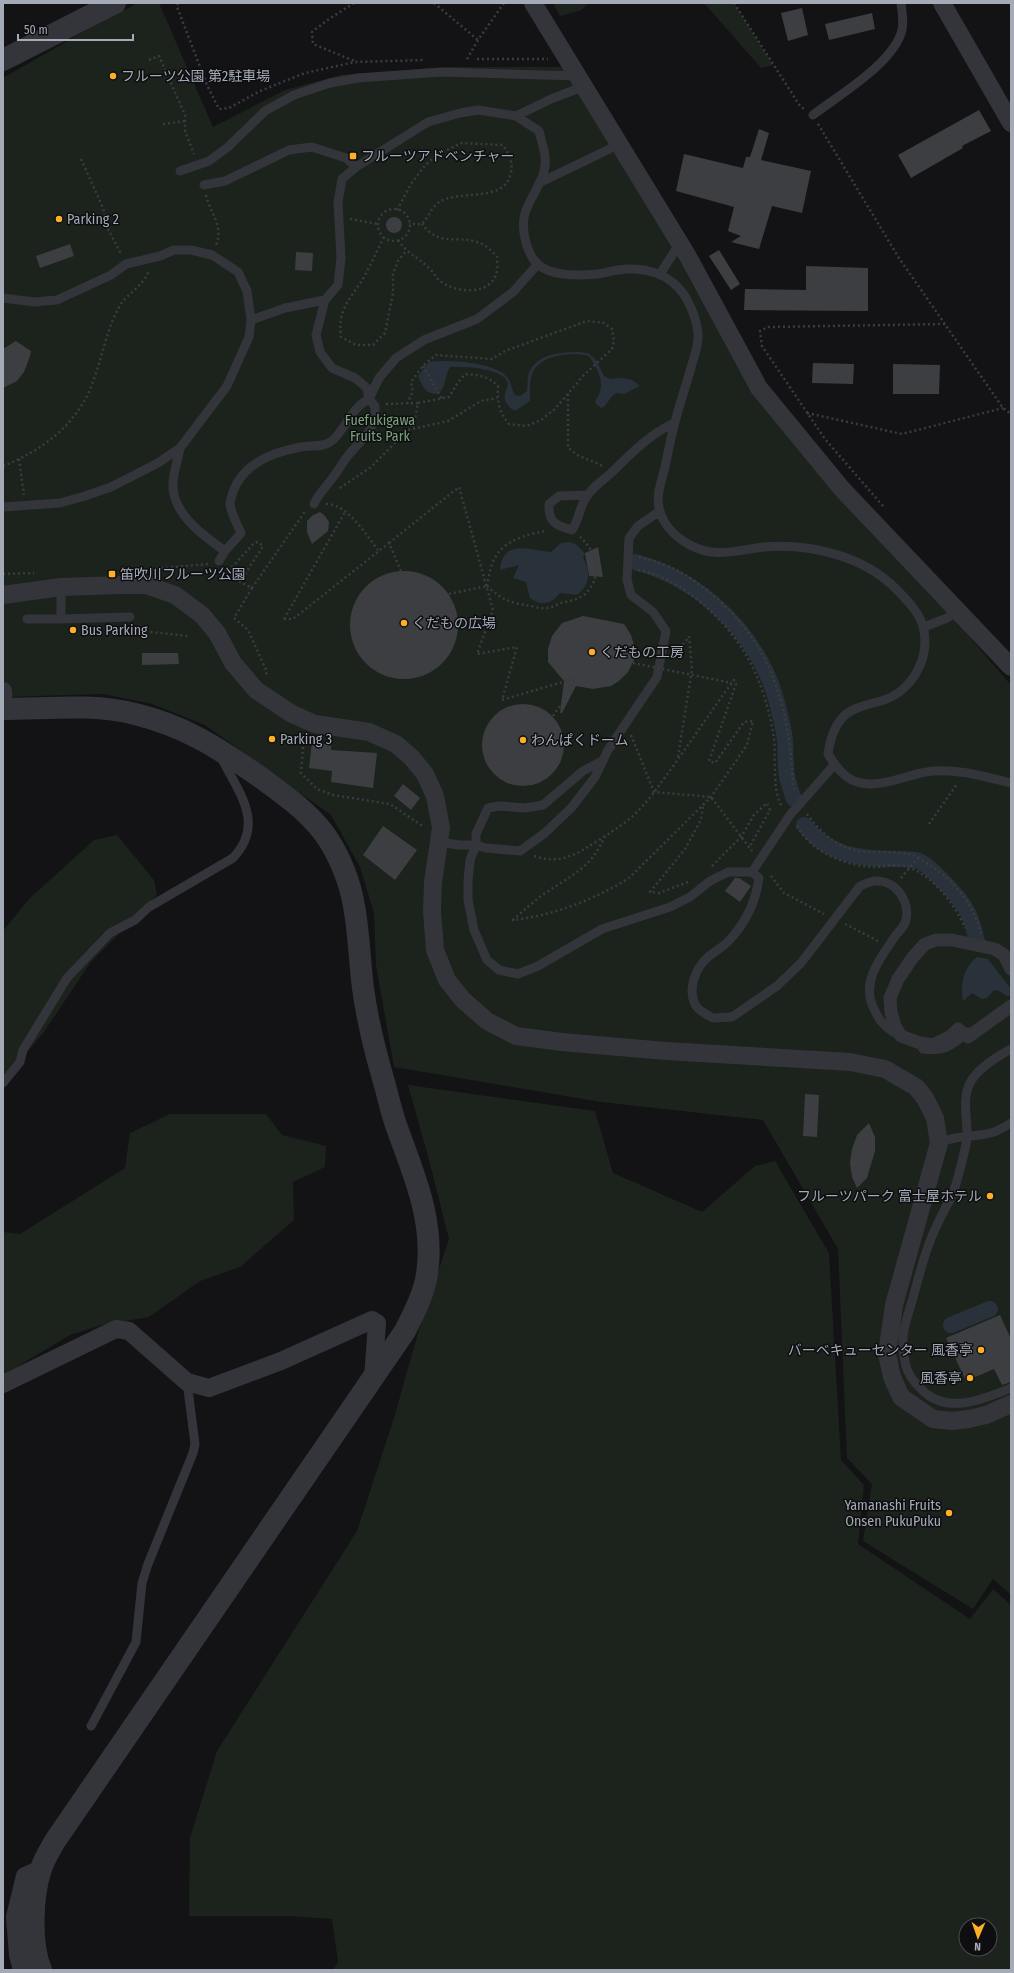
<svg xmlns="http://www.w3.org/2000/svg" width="1014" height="1973" viewBox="0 0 1014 1973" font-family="'Fira Sans Condensed','Noto Sans JP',sans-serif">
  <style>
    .green { fill: #1b231c; fill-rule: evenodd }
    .water { fill: #29323a }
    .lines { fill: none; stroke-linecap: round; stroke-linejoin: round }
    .canal { stroke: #29323a; stroke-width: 16 }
    .building { fill: #3d3e42 }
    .path { stroke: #3a3c41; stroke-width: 2.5; stroke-dasharray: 2 3; stroke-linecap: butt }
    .service { stroke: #34353a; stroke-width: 9 }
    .pedestrian { stroke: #34353a; stroke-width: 13 }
    .minor { stroke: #34353a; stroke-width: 18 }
    .tertiary { stroke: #34353a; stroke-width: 22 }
    .path-bridge { stroke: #3a3c41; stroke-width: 2.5; stroke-dasharray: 2 3; stroke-linecap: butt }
    .poi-dot { fill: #fbb026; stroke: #0e0e10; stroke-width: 1.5 }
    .labels { text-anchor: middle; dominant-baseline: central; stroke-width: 3; stroke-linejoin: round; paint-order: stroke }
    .poi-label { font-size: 14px; fill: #a4aab6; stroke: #0e0e10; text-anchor: start }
    .park-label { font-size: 14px; fill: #7aa27c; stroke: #0e0e10 }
  </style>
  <rect width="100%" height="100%" fill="#131315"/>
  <path class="green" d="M138 3H159L213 127 285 90 341 75 449 67H564L653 212 739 370 1011 685V1595L993 1579 973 1609 863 1541 872 1484 847 1458 838 1249 763 1120 601 1102 394 1067 376 965 374 913 360 867 331 815 205 725 152 704 103 694 3 697V78L90 28Z
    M553 3H589L581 10 560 16Z
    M704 3H734L773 65 761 68Z
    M117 835 154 880 157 895 90 963 44 1032 3 1081V931L29 899 94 840Z
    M408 1085 595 1111 613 1173 702 1212 755 1166 775 1161 829 1253 841 1460 864 1485 858 1544 970 1619 993 1589 1011 1605V1970H333L338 1962 332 1919 289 1916H189L190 1838 217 1751 357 1531 394 1418 418 1333 449 1239 428 1156ZM966 1925H990V1949H966Z
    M170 1114H266L282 1135 326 1146 325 1167 293 1182 294 1220 240 1267 200 1281 149 1317 102 1325 70 1335 3 1375V1232L20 1234 125 1168 130 1133Z"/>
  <path class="water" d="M579 352 588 353 596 360 604 376 610 379 623 378 632 380 640 386 624 394 617 393 612 396 605 406 601 408 596 404 595 401C607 386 599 370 589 356 573 352 544 354 534 370 529 378 530 392 530 401L515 411C507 405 502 401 506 391 506 389 508 386 508 385 508 368 462 366 450 367 444 376 447 386 438 394 425 394 423 387 418 376L429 362C447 359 493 362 506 376 512 382 511 389 515 395L520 396 527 391C528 386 527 381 528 376 534 354 560 352 579 352Z
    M570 542 575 544 585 553 583 557C590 572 591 584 577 595L560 593C551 604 542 607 530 598L526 582 513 578 519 565 500 570C503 538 530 550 551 552L561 543Z
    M977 957 988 959 1011 989V995L1007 996 999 991 994 990 987 998 982 999 972 993 963 1001C960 986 963 967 977 957Z"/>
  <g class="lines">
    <path class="canal" d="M635 562C692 577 741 619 766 672 775 690 780 713 784 733 786 745 785 755 786 767 786 778 790 788 794 799
      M804 825C829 855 855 858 892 859 899 860 912 858 919 861 932 867 959 897 966 909 972 919 974 930 977 941
      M951 1325 990 1309"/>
  </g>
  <path class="building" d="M802 8 808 35 788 41 781 13Z
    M872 13 875 29 829 40 825 24Z
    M979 110 991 131 962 146 963 148 911 178 898 155Z
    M759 129 769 133 761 160 811 171 802 213 772 206 759 249 731 242 741 236 728 231 734 207 676 191 684 154 743 168 746 157H750Z
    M386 225a8 8 0 1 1 16 0a8 8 0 1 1-16 0Z
    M70 244 74 256 40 268 36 256Z
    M719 250 740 284 731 290 709 256Z
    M296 252 313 253 312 271 295 270Z
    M806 266 868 268V311L744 310 745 289 806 290Z
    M16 341 31 351 30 356 24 372 17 381 3 388V349Z
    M813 363 854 364 853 384 812 383Z
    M893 364 940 365 939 394H893Z
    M320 512 325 516 329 522 328 531 312 544 307 532V521L313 515Z
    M598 547 603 577 589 576 585 553Z
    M350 625a54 54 0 1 1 108 0a54 54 0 1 1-108 0Z
    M583 616 624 624 631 635 637 654 628 672 619 681 611 686 593 689 576 686 562 713H560L564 681 548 662V649L552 636 562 623Z
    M142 653H178L179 664 142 665Z
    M482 745a41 41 0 1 1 82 0a41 41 0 1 1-82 0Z
    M312 742 331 745V750L377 753 373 788 331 782 332 771 309 768Z
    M403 784 420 798 411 810 394 796Z
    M383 826 417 850 395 880 363 855Z
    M735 878H739L751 886 740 902 725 891Z
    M805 1094 819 1095 817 1137 803 1136Z
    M869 1123 875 1137V1151L867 1178 857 1188 852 1177 850 1163 852 1149 857 1135Z
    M1000 1315 1011 1339V1382L1002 1385 994 1369 966 1381 946 1338Z"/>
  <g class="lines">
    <path class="path" d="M178 3 177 7 207 85 219 109 229 108 260 91 305 73 355 62 424 60
      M354 3 329 19 312 32 313 44 357 62
      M434 3 478 40
      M734 3 800 106 804 109
      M467 59 478 40 504 3
      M477 59H548
      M149 60 159 56 185 115V131L194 154
      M163 124 185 121
      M818 124 899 258 1003 408 1011 414
      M81 159 103 208 108 229 121 254
      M206 195C210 213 224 226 216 245
      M378 225a16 16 0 1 1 32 0a16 16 0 1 1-32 0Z
      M397 210 411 184 423 168 435 156 461 143 503 145C510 156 514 164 510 176 503 202 457 190 439 202 431 208 428 218 422 224H409
      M350 219 378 224
      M384 237C377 251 371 264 364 277 351 299 337 308 341 337L356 345H373L385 333 393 293V274L398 261 406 251
      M398 240C408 254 417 257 428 267 433 271 436 278 440 281 457 294 493 296 497 270 498 266 497 261 497 257 492 251 485 244 477 242 454 235 440 247 422 224
      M423 366 442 399
      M568 394V447C577 458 591 459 602 466
      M386 404 418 403
      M407 404 413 391 411 382 423 366 436 355 492 359 505 351 587 321 604 323 612 329 614 341 612 349 584 375 555 409 541 420 527 426 509 424C499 412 497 401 498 386 488 376 479 375 465 374L457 384 449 397 418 403 413 429
      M807 413 902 434 1003 408
      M19 459 24 495
      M3 466C46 449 81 421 95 376 103 353 107 329 119 307 127 293 144 286 149 270
      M340 488 371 467 408 430 448 421 481 401 497 398
      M326 504C348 504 366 535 378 550
      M883 506 825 439 762 346 760 331 768 327 945 324
      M389 543 459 487 493 610 477 654 517 647 502 700 576 678
      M639 557C669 564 685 573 709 592 772 642 790 709 793 787L796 791
      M151 569 208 564
      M638 570C680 577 725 619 746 655 760 678 770 711 774 738 776 756 772 794 782 806
      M221 572 225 575 254 543 258 542 263 546 240 582 252 588 306 510
      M3 574 34 573
      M487 586C502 600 510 603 531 606 535 607 541 609 546 608 551 608 556 605 560 603 569 601 579 600 586 593 603 576 597 552 580 537
      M487 586C489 577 490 566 495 558 504 540 528 534 546 531
      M252 588 234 618 248 630 267 672 265 676
      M449 594 487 586
      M284 619H293L389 543 401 571
      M284 619 345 512
      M138 626 142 631 188 636
      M673 656 689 637
      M568 695 570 698
      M553 716 568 695 576 678
      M631 735 654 792 711 797 752 851
      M303 747 301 773 317 789 333 795 390 804 424 827
      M678 757 692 669 689 636
      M807 814C819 831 834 845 854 850 869 854 892 850 909 854 914 855 919 858 923 861 950 876 973 902 981 933
      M929 824 957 784
      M797 826C812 853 846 866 875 867 883 867 891 864 899 865 928 868 955 904 965 928
      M534 856C562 865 576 854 599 840 613 831 626 823 638 811 652 797 662 781 674 765 694 737 713 708 734 680L736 684 709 761 715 763 744 722 753 721 747 745 711 797 629 878C596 899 552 916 513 920 523 911 533 902 544 894 571 875 591 869 605 836
      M712 866 741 837 754 815 767 803 770 810 749 848
      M771 876 784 893 824 914
      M901 878 918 858
      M688 882 659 893 650 892 685 849 701 820 703 805
      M845 924 878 941"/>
    <path class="service" d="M813 115C839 95 894 63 902 30 904 22 902 12 901 3
      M516 116 551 99 585 86
      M180 171 209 161 228 147 265 111 294 95 330 83 358 78 442 72 579 76
      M539 183 620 144
      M204 185 225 181 289 150 312 147 346 158 356 167
      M660 274 680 243
      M3 298 34 302 57 300 111 275 126 264 160 256 174 250H191L212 255 238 272 247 291 251 320 249 337 227 386 180 448 158 463 111 487 85 496 60 503 3 507
      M251 320 285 308 325 300 338 285 341 258 338 202 342 179 356 167 428 122 460 113 478 110 516 116 539 131C542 144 548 158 544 171 543 178 538 184 536 190 532 198 525 209 524 218 522 230 526 247 532 257 543 277 578 276 598 274 604 273 611 271 618 270 643 266 670 273 685 296 692 308 697 319 698 334 699 344 695 354 692 364 687 383 680 402 675 422 671 437 668 452 665 467 662 480 656 494 659 507 662 524 675 537 690 545 715 559 737 550 764 547 809 543 864 556 896 589 907 600 922 615 924 631 929 660 912 690 884 700 871 704 852 707 843 717 833 728 830 741 828 754 833 762 840 772 847 777 873 795 906 773 933 771 960 769 985 777 1011 783
      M180 448C178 461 172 475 173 488 175 516 205 537 225 551
      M588 495 559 496 549 504C548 522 556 526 572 530 579 520 579 509 585 499 591 489 600 482 609 475 631 454 647 436 674 423
      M314 504C319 493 327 486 334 476 340 468 345 458 352 451 366 435 376 429 375 406L369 399 367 388 355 378 332 368 320 352 316 335 325 300
      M660 511 638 526 629 538 627 580 631 595 653 612 666 631 657 677 608 750 595 777 572 807 545 833 520 851 486 848 476 845 470 860 468 881V900L474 930 487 960 499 970 518 974 538 966 602 929 670 907 690 897 710 881 728 872H752L759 878C756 899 747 920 733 936 726 946 716 950 707 958 695 969 687 990 696 1006 699 1011 708 1015 713 1018L732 1017 777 986 801 963 860 886C864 884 870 882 874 881 896 879 912 903 905 923 903 928 899 931 896 935 881 957 860 982 874 1009 880 1023 888 1030 901 1036
      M219 561 225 551 241 533C237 524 231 513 230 504 230 500 232 496 233 492 243 463 273 452 301 447 312 445 324 448 333 440 346 428 351 408 369 399L379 378 396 358 424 340 477 319 513 292 537 265
      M61 587V619L130 617
      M27 619H61
      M924 627 947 618 958 611
      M439 842 459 845H476V834L488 808 499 806 525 808 543 805 583 771 602 761
      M752 872 790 815 835 764
      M923 1049C945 1052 952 1045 968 1032
      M1011 1049C998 1056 982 1066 973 1078 960 1096 968 1118 967 1137 966 1148 957 1182 953 1193 949 1203 942 1213 938 1223 926 1247 920 1272 913 1298 910 1308 906 1319 904 1330 902 1341 903 1355 906 1366 908 1374 915 1383 921 1389 946 1415 982 1400 1011 1388
      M3 1083 20 1062 23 1050 67 978 110 933 135 920 149 907 233 858C266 823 238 792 221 757
      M939 1143C958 1134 975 1138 994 1132 1000 1130 1006 1126 1011 1123
      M91 1726 136 1642 142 1583 148 1564 193 1453 195 1444 187 1382"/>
    <path class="pedestrian" d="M1011 969 1004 955 995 949 952 940H936L925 944 913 957 898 979 890 998 891 1013 895 1026 901 1036 920 1043 933 1045 951 1036 958 1029 968 1037 1011 1006"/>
    <path class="minor" d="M533 3 687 255 759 388 842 489 1011 667
      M942 3 1011 123
      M3 595 61 587 122 585H146L175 595 202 615 217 633 233 663 256 690 292 714 315 724 369 732 396 744 412 758 425 774 435 796 441 828 433 882 432 911 435 950 447 980 463 1000 487 1021 516 1036 562 1042 666 1051 850 1062 885 1069 916 1087 925 1098 935 1118 939 1143 894 1305 887 1354 892 1377 901 1397 933 1419 952 1421 969 1419 986 1415 1011 1404
      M3 691 4 709
      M3 1384 116 1329 129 1331 187 1382 209 1388 281 1361 372 1320 377 1323 373 1379
      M22 1970 18 1955 15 1917 25 1876 41 1869"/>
    <path class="tertiary" d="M3 60 115 3
      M3 709C46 709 93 703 135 714 185 726 218 748 260 777 282 793 306 810 323 832 336 849 347 874 352 896 359 926 359 957 363 988 367 1019 375 1051 384 1082 388 1096 391 1111 396 1125 413 1173 435 1220 427 1274 424 1294 414 1313 405 1331L55 1841C50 1850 44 1859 41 1869 32 1896 30 1943 41 1970"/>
    <path class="path-bridge" d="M633 663 732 683"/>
  </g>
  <g class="poi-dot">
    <circle cx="113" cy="76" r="4"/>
    <rect x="349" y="152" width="8" height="8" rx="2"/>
    <circle cx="59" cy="219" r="4"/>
    <rect x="108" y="570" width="8" height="8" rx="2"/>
    <circle cx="404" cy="623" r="4"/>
    <circle cx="73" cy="630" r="4"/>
    <circle cx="592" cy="652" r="4"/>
    <circle cx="272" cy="739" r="4"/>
    <circle cx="523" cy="740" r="4"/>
    <circle cx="990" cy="1196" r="4"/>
    <circle cx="981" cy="1350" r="4"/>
    <circle cx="970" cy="1378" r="4"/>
    <circle cx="949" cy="1513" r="4"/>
  </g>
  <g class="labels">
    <g class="poi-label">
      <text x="121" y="76">フルーツ公園 第2駐車場</text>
      <text x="361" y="156">フルーツアドベンチャー</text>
      <text x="67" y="219">Parking 2</text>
      <text x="120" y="574">笛吹川フルーツ公園</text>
      <text x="412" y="623">くだもの広場</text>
      <text x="81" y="630">Bus Parking</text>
      <text x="600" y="652">くだもの工房</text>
      <text x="280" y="739">Parking 3</text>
      <text x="531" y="740">わんぱくドーム</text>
      <text x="982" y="1196" text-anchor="end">フルーツパーク 富士屋ホテル</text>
      <text x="973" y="1350" text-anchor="end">バーベキューセンター 風香亭</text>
      <text x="962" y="1378" text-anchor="end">風香亭</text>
      <text x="941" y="1505" text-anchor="end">Yamanashi Fruits<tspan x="941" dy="16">Onsen PukuPuku</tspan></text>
    </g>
    <g class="park-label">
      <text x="380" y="420">Fuefukigawa<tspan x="380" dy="16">Fruits Park</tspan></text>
    </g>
  </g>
  <rect width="1014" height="1973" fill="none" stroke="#a4aab6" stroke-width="8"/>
  <g transform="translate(978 1937) rotate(182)"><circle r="19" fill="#0e0e10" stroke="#4a4c52"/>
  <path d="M0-3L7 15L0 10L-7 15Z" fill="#fbb026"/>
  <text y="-6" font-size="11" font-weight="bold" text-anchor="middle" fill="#a4aab6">N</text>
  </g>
  <path d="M18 34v6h115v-6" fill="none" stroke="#a4aab6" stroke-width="2"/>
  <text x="24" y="34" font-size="12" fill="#a4aab6" stroke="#0e0e10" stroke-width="3" paint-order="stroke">50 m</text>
</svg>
